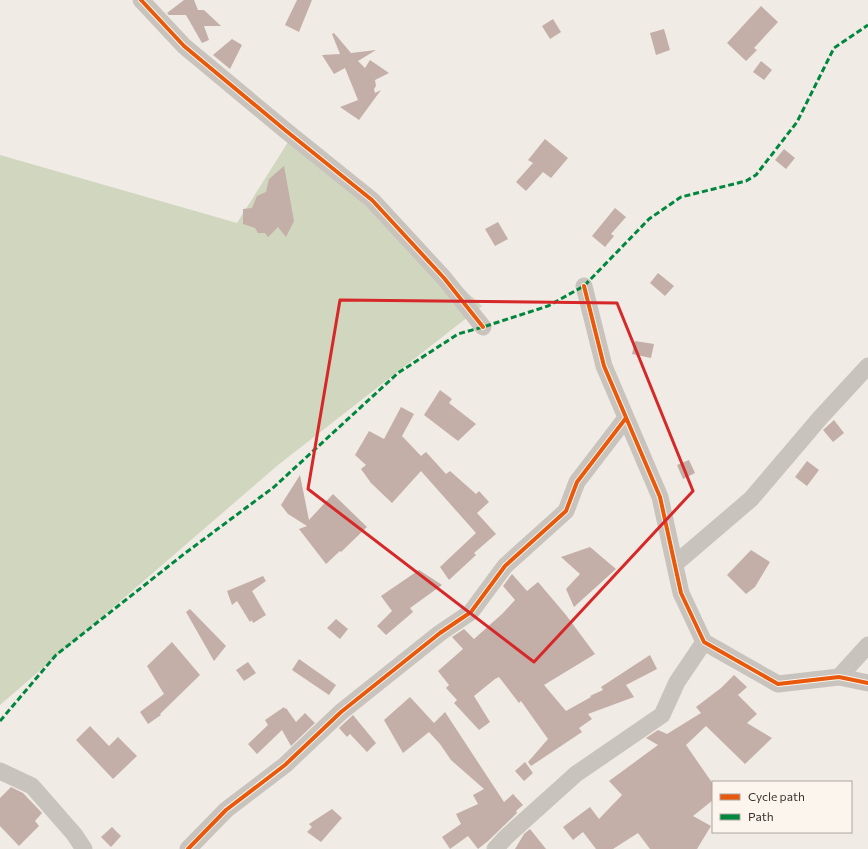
<svg xmlns="http://www.w3.org/2000/svg" width="868" height="849" viewBox="0 0 868 849" font-family="Commissioner,sans-serif">
  <style>
    .green { fill: #d1d6bf }
    .building { fill: #c3afa7 }
    .lines { fill: none; stroke-linecap: round; stroke-linejoin: round }
    .street { stroke: #c9c3be; stroke-width: 17 }
    .quiet { stroke: #00873e; stroke-width: 3; stroke-dasharray: 6 3; stroke-linecap: butt }
    .cycleway-casing { stroke: #fbf5ee; stroke-width: 6 }
    .cycleway { stroke: #e8590c; stroke-width: 4 }
    .marked { fill: none; stroke: #d62828; stroke-width: 3; stroke-linejoin: round }
  </style>
  <rect width="100%" height="100%" fill="#f0ebe5"/>
  <path class="green" d="M290 139 408 238 482 306 278 465 0 705V155L237 223Z"/>
  <path class="building" d="M184 0H194L198 10H204L221 26H204L209 40 202 43 186 15H169L167 13Z
    M297 0H312L299 32 285 25Z
    M761 6 778 22 754 48 757 50 746 61 727 43Z
    M553 19 561 32 550 39 542 26Z
    M664 29 670 50 656 55 650 33Z
    M334 33 351 53 376 50 358 61 365 68 370 60 389 73 375 80 376 86 374 89 375 93 381 90 359 120 340 107 358 100 345 68 334 74 322 55 340 54 332 34Z
    M232 39 242 45 230 69 213 55Z
    M761 61 772 70 764 80 753 72Z
    M545 139 568 158 551 178 543 172 526 191 516 182 533 163 528 160Z
    M784 149 795 158 786 169 775 160Z
    M284 166 294 221 286 237 278 227 268 237 265 233H258L255 228 243 224V209L252 208 257 196 266 192 269 179Z
    M615 208 626 217 611 234 614 236 605 247 592 236Z
    M498 222 508 239 495 246 485 229Z
    M658 273 674 286 665 296 650 283Z
    M635 341 654 344 651 358 632 354Z
    M440 390 452 399 449 403 476 424 458 441 424 415Z
    M401 407 414 414 402 436 421 456 426 452 446 474 450 471 476 494 479 491 489 502 477 513 496 534 474 553 476 555 449 580 440 567 476 533 421 471 392 503 371 483 361 469 366 465 355 455 369 431 384 439Z
    M834 420 844 433 833 442 823 430Z
    M689 460 695 473 683 479 677 465Z
    M807 461 819 470 807 486 795 477Z
    M300 475 309 520 333 494 367 527 341 552 340 551 326 564 299 529 307 526 288 514 281 505Z
    M590 547 616 569 574 607 566 589 580 574 561 557Z
    M751 550 770 562 755 587 746 594 727 575Z
    M419 570 442 585 410 608 413 612 386 635 377 626 392 611 381 596Z
    M512 574 527 591 538 582 566 615 595 654 544 685 566 711 591 697 590 696 603 690 601 687 650 655 657 669 626 685 634 697 588 714 592 719 579 728 582 732 531 766 528 762 548 739 521 701 519 703 499 677 495 679 474 696 490 722 479 730 454 703 457 700 446 688 449 685 438 671 463 649 452 637 464 629 474 639 502 614 515 600 503 586Z
    M263 576 266 581 252 591 266 615 253 623 252 620 250 622 237 601 232 605 227 591Z
    M190 609 226 646 214 661 186 612Z
    M336 619 348 629 340 639 327 628Z
    M172 642 200 675 160 714 161 715 148 724 140 712 164 694 147 666Z
    M299 659 336 685 329 695 292 670Z
    M248 662 256 673 244 681 236 670Z
    M734 675 747 687 738 695 757 714 747 723 772 738 745 764 706 726 686 745 713 784V800L693 816 711 826 697 849H650L638 833 613 849H596L583 832 573 840 563 827 590 807 599 819 622 795 609 781 658 745 646 738 658 730 667 734 701 713 696 707 721 688Z
    M410 697 434 723 445 712 504 802 513 794 523 805 516 811 517 813 488 841 478 849 468 836 450 849 442 837 461 824 456 814 478 804 473 795 484 789 451 760 440 744 429 732 403 753 384 720Z
    M284 707 285 709 286 708 296 722 305 713 315 723 291 746 282 730 257 754 248 744 268 725 265 720Z
    M353 715 376 743 367 752 350 734 347 737 339 728Z
    M90 726 109 746 118 737 137 756 113 779 76 740Z
    M525 762 533 773 524 781 515 771Z
    M11 787 23 793 42 813 35 821 39 826 19 846 0 826V798Z
    M332 809 342 818 321 842 307 832 312 827 309 824Z
    M112 827 121 836 111 847 101 837Z
    M530 829 546 849H515L524 834Z"/>
  <g class="lines">
    <path class="street" d="M141 0 184 46 285 130 372 200 444 278 483 327
      M584 286 604 366 660 497 681 593 704 642 778 684 839 677 868 683
      M675 564 751 499 820 418 868 366
      M839 677 868 645
      M0 771 32 786 74 834 84 849
      M188 849 226 810 285 765 341 712 440 633 471 612 505 566 566 511 577 482 626 418
      M495 849 506 837 576 774 662 715 677 682 704 642"/>
    <path class="quiet" d="M0 721 56 655 184 554 274 487 398 373 458 334 483 327 548 306 584 286 649 219 681 197 746 181 756 175 797 122 834 48 868 25"/>
    <g class="cycleway-casing">
      <path id="cycleway" d="M141 0 184 46 285 130 372 200 444 278 483 327
        M584 286 604 366 660 497 681 593 704 642 778 684 839 677 868 683
        M188 849 226 810 285 765 341 712 440 633 471 612 505 566 566 511 577 482 626 418"/>
    </g>
    <use href="#cycleway" class="cycleway"/>
  </g>
  <path class="marked" d="M340 300 617 303 693 491 534 662 308 489Z"/>
  <rect x="712" y="781" width="140" height="52" fill="#fbf5ee" stroke="#aea6a0"/>
  <rect x="720" y="794" width="20" height="6" fill="#e8590c" stroke="#aea6a0"/>
  <text x="748" y="801" font-size="12" fill="#3b302b">Cycle path</text>
  <rect x="720" y="814" width="20" height="6" fill="#00873e" stroke="#aea6a0"/>
  <text x="748" y="821" font-size="12" fill="#3b302b">Path</text>
</svg>
